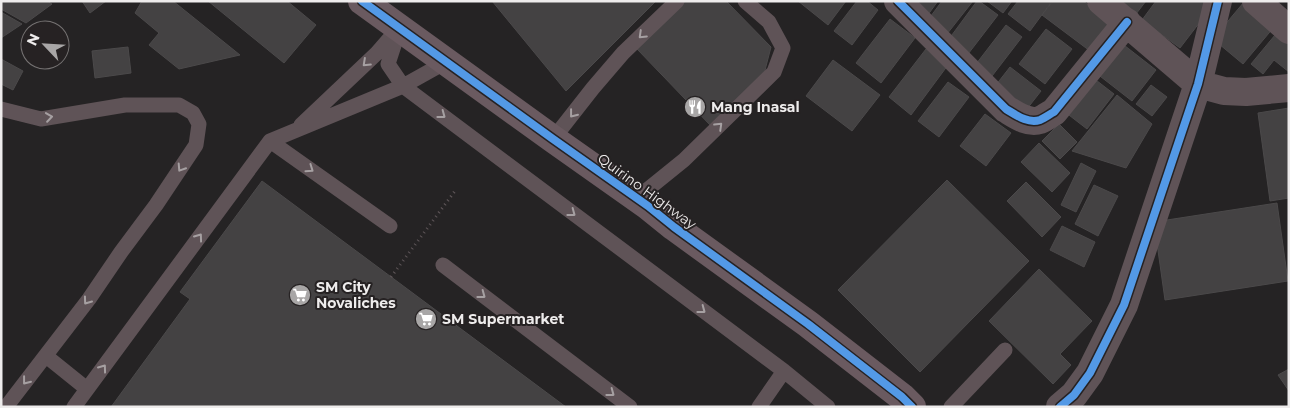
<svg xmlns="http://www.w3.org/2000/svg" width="1290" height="408" viewBox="0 0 1290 408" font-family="Montserrat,sans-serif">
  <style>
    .building { fill: #444243; stroke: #4b494a }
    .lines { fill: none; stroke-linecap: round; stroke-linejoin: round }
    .path { stroke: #60575a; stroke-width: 3; stroke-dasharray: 1 4; stroke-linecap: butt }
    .service { stroke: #5f5357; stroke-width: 15 }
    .minor { stroke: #5f5357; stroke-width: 28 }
    .primary { stroke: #6a5a60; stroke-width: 28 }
    .cycleway-casing { stroke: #262223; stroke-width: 11 }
    .cycleway { stroke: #5399e6; stroke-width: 8 }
    .oneway { stroke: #a6a0a2 }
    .labels { text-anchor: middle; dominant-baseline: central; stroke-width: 4; stroke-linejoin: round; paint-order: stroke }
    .poi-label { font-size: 14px; font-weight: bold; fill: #eeecec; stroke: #262223; text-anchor: start }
    .street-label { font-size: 14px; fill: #eeecec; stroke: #262223 }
  </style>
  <rect width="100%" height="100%" fill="#252324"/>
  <path class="building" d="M1 1H47L52 4 26 23 1 9Z
    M82 1H106L90 13Z
    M142 1H173L240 55 179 69 149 45 159 33 135 13Z
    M208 1H287L316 25 284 63Z
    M492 1H656L566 91Z
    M686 1H726L771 47 764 74 711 126 637 49Z
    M798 1H846L828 25Z
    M857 1H867L878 10 852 45 834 31Z
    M907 1H938L927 16Z
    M942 1H973L947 34 928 20Z
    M977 1H979L998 15 965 58 946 43Z
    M987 1H1012L1003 13Z
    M1018 1H1052L1030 31 1008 14Z
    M1053 1H1083L1111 22 1090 51 1042 15Z
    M1120 1H1146L1136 14Z
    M1156 1H1207L1213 5 1180 48 1142 20Z
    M1244 2 1274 27 1243 64 1213 39Z
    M1 12 22 24 1 38Z
    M890 19 915 38 881 83 856 63Z
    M1006 25 1022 37 989 80 973 68Z
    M1046 29 1072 49 1045 84 1019 64Z
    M1280 29 1289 36V72L1274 60 1263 74 1251 64Z
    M1120 42 1156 70 1132 101 1096 73Z
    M128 47 131 73 95 78 92 51Z
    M926 49 948 65 911 115 889 97Z
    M1 59 23 71 13 90 1 84Z
    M833 60 880 95 852 131 806 96Z
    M1010 67 1041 91 1023 114 992 90Z
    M1092 77 1114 94 1087 129 1065 112Z
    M948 82 969 97 939 137 918 121Z
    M1151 85 1167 97 1152 116 1136 104Z
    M1117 95 1152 124 1126 168 1072 151Z
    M1289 108V198L1270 201 1258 113Z
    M985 114 1011 133 986 166 960 146Z
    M1059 124 1077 142 1060 159 1042 141Z
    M1039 143 1070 173 1052 192 1021 162Z
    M1081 163 1096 171 1076 212 1061 205Z
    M947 180 1029 261 920 372 838 290Z
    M262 181 367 259 566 407H111L190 299 180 292Z
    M1026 182 1061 217 1042 237 1007 201Z
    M1094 185 1118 196 1098 236 1075 224Z
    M1277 203 1288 281 1165 300 1154 222Z
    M1062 226 1095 242 1084 267 1050 250Z
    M1039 269 1092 321 1060 354 1071 365 1053 384 989 321Z
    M1289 369V391L1278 375Z"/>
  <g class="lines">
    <path class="path" d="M391 277 455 191"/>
    <path class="service" d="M400 27 388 64 403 86 784 371 828 407
      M1 109 41 119 125 105H179L193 113 199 124 196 145 156 205 121 252 89 299 6 407
      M301 125 377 53 397 30
      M553 139 593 88 623 53 677 1
      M270 141 390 226
      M637 198 684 160 774 72 783 48 769 22 745 1
      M443 265 630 407
      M46 356 87 389
      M74 407 270 141 403 86 446 62
      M759 407 784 371
      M951 407 1005 350"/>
    <path class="minor" d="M898 1 1006 109C1016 115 1028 124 1040 120 1045 118 1050 114 1054 112L1127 22
      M1101 1 1198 84 1224 91 1246 92 1289 88
      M1256 1 1289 30
      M1060 407 1074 395 1090 373 1124 305 1198 84 1218 1"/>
    <path class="primary" d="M362 1 553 139 648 206 674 227 808 324 902 397 912 407"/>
    <g class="cycleway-casing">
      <path id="cycleway" d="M362 1 553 139 648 206 674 227 808 324 902 397 912 407
        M898 1 1006 109C1016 115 1028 124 1040 120 1045 118 1050 114 1054 112L1127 22
        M1060 407 1074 395 1090 373 1124 305 1198 84 1218 1"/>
    </g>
    <use href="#cycleway" class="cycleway"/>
  </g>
  <defs><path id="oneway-chevron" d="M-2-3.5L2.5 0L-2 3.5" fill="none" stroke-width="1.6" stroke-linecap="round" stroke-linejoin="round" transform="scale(1.25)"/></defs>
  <g class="oneway">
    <use href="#oneway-chevron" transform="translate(642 35) rotate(136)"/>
    <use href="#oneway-chevron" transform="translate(366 63) rotate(137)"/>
    <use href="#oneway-chevron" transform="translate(573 114) rotate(128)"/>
    <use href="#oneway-chevron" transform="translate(442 115) rotate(37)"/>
    <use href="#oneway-chevron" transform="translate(49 117) rotate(-8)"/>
    <use href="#oneway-chevron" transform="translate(719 126) rotate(-44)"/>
    <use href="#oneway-chevron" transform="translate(181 168) rotate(123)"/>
    <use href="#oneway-chevron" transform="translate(310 169) rotate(35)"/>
    <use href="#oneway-chevron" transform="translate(572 213) rotate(37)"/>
    <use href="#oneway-chevron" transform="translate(199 237) rotate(-54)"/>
    <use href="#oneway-chevron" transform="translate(482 295) rotate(37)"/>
    <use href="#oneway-chevron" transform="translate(87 301) rotate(126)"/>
    <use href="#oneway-chevron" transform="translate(702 310) rotate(37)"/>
    <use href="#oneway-chevron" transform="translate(103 368) rotate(-54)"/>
    <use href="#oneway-chevron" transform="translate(26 381) rotate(128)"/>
    <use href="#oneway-chevron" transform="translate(611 393) rotate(37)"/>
  </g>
  <defs>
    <g id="restaurant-disc" transform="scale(1.125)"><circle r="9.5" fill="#a8a6a6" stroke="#262223"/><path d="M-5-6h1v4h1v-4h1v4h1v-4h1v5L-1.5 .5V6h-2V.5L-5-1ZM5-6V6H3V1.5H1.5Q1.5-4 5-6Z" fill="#fff"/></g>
    <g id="supermarket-disc" transform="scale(1.125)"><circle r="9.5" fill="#a8a6a6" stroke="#262223"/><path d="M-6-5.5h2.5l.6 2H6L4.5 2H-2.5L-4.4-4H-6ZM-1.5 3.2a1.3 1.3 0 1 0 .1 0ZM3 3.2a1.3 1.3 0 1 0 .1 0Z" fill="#fff"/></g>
  </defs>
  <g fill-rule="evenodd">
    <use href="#restaurant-disc" x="695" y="107"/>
    <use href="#supermarket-disc" x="300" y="295"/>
    <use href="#supermarket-disc" x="426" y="319"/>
  </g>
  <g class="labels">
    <g class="poi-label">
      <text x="711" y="107">Mang Inasal</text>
      <text x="316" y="287">SM City<tspan x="316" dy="16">Novaliches</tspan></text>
      <text x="442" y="319">SM Supermarket</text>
    </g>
    <g class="street-label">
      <text transform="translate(647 191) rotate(36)">Quirino Highway</text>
    </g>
  </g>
  <rect width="1290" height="408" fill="none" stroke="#eeecec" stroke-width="5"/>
  <g transform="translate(45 45) rotate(295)"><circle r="24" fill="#262223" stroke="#767373"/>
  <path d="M0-4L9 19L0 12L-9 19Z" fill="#a8a6a6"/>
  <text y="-8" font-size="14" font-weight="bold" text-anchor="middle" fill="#eeecec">N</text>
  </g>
</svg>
